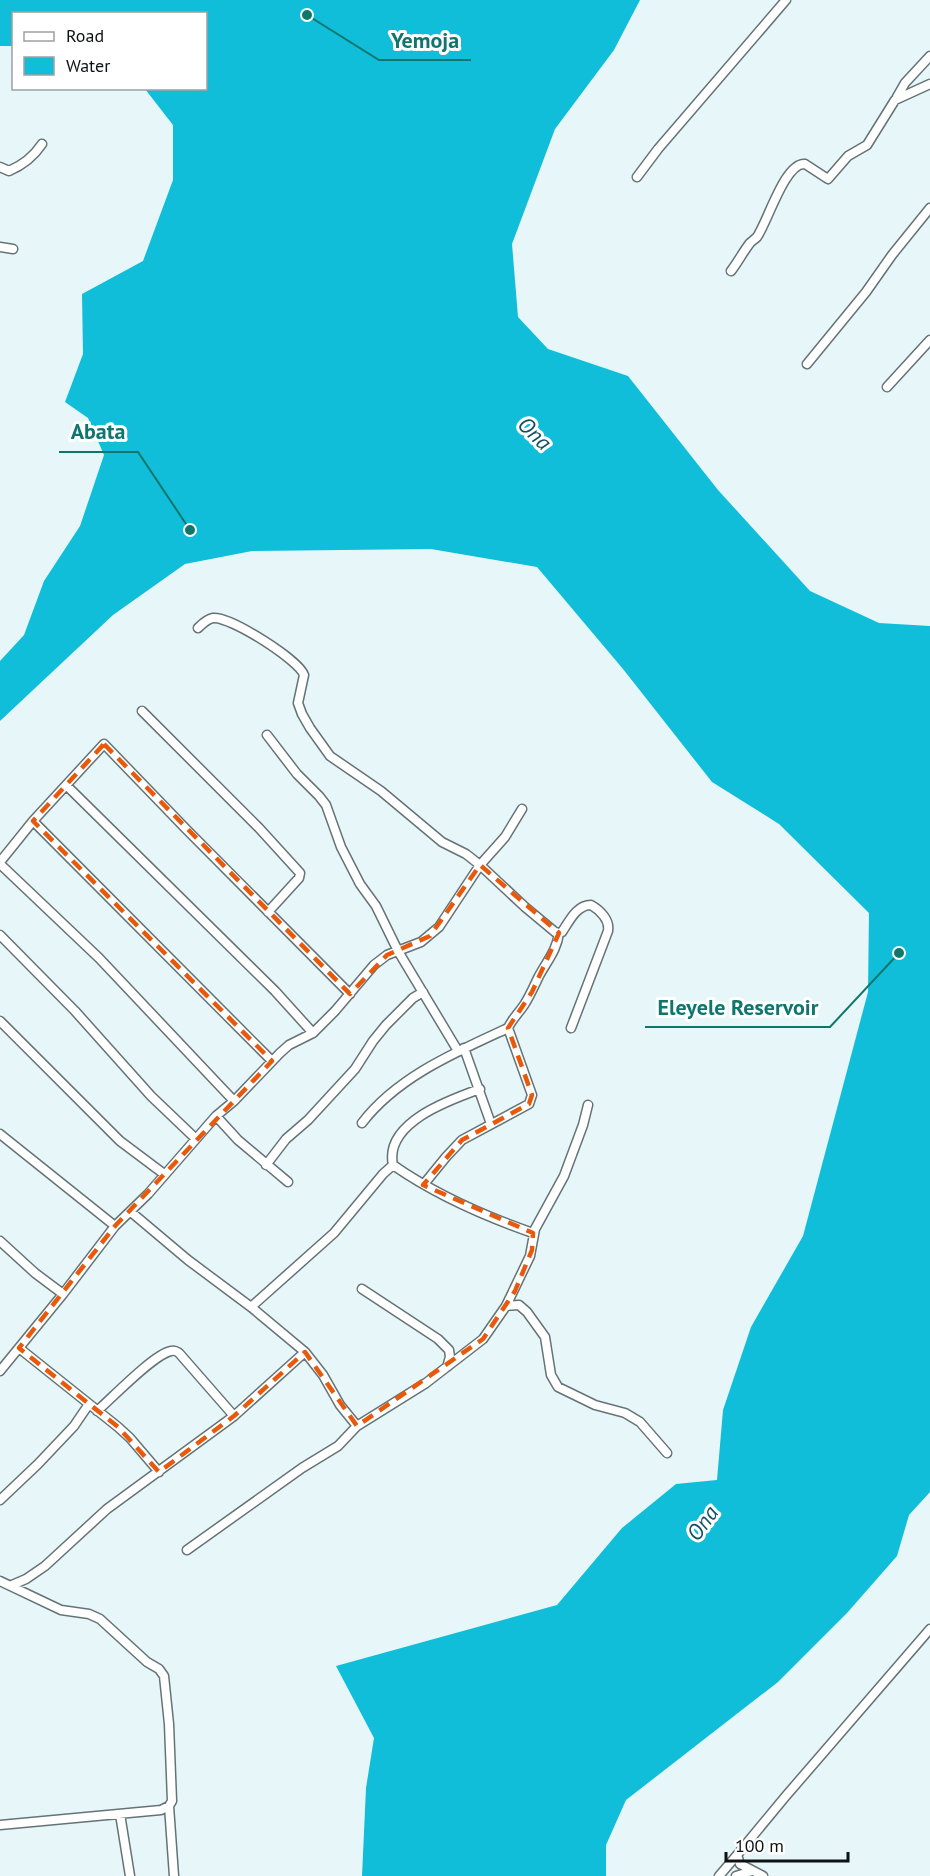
<svg xmlns="http://www.w3.org/2000/svg" width="930" height="1876" viewBox="0 0 930 1876" font-family="'PT Sans',sans-serif">
  <style>
    .water { fill: #10beda }
    .lines { fill: none; stroke-linecap: round; stroke-linejoin: round }
    .minor-casing { stroke: #657376; stroke-width: 11 }
    .minor { stroke: #fff; stroke-width: 8 }
    .marked { fill: none; stroke: #e8590c; stroke-width: 4.5; stroke-dasharray: 12 8; stroke-linejoin: round }
    .labels { text-anchor: middle; dominant-baseline: central; stroke-width: 6; stroke-linejoin: round; paint-order: stroke }
    .water-label { font-size: 22px; font-style: italic; fill: #11505c; stroke: #fff }
    .leader { fill: none; stroke: #0f766e; stroke-width: 2 }
    .callout-dot { fill: #0f766e; stroke: #fff; stroke-width: 2 }
    .callout-label { font-size: 22px; text-anchor: middle; font-weight: bold; fill: #0f766e; stroke: #fff; stroke-width: 6; stroke-linejoin: round; paint-order: stroke }
  </style>
  <rect width="100%" height="100%" fill="#e6f6f9"/>
  <path class="water" d="M0 0H640L614 50 555 129 512 244 518 317 548 349 628 376 718 490 810 591 879 623 930 626V1492L909 1515 897 1556 847 1613 778 1682 626 1800 606 1845V1876H362L366 1788 374 1738 336 1666 557 1605 622 1528 676 1484 717 1480 723 1410 751 1327 803 1236 868 992 869 913 779 824 712 782 623 669 537 567 431 549 252 551 185 564 113 615 0 721V661L24 635 44 581 80 526 104 455 88 418 65 402 83 354 82 294 143 261 173 180V125L145 89 206 88V14H14L13 46H0Z"/>
  <g class="lines">
    <g class="minor-casing">
      <path id="minor" d="M897 97 905 83 930 56
        M0 167 9 171C23 165 34 156 42 144
        M637 177 658 149 786 0
        M0 247 13 249
        M731 271C738 262 743 252 750 243 752 241 755 239 757 237 768 221 785 162 805 164L828 179 848 156 867 145 895 100 930 84
        M807 364 866 292 892 255 930 208
        M887 387 930 340
        M198 628C202 624 207 619 213 618 230 616 299 660 304 675L298 703 302 714 310 728 330 756 381 791 442 842 466 854 480 865 525 907 555 932 559 933
        M142 711 259 828 300 873 299 878 268 912
        M267 735 297 774 319 796 326 805 341 847 360 884 376 906 398 951 458 1051
        M66 785 275 991 313 1033
        M33 821 272 1061
        M0 862 33 821 104 744 186 829 350 994
        M0 864 99 958 234 1101
        M0 935 75 1011 151 1096 196 1139
        M0 1021 120 1141 164 1174
        M464 1048 491 1124
        M480 1089C449 1100 384 1123 393 1165 436 1195 484 1216 533 1233
        M216 1116 238 1140 288 1182
        M362 1123C397 1077 456 1052 508 1028
        M0 1134 115 1226
        M266 1165 286 1139 308 1120 355 1069 373 1041 386 1025 413 998 423 992
        M424 1184 446 1157 462 1140 529 1104 532 1095 508 1028C512 1019 518 1014 524 1005 530 996 534 986 539 976 547 961 557 950 559 933L562 932C569 922 576 905 591 905 600 910 610 920 608 931L571 1028
        M131 1212 188 1260 251 1307 305 1352 323 1375 340 1405 357 1426
        M0 1241 35 1273 63 1294
        M362 1289 438 1339 449 1350 450 1357 447 1367
        M506 1306 519 1305 527 1312 545 1337 551 1375 558 1387 595 1405 625 1413 640 1422 667 1453
        M251 1307 334 1233 383 1174 393 1165
        M19 1348 118 1427 130 1438 159 1472
        M0 1371 63 1294 115 1226 148 1194 216 1116 234 1101 280 1053 289 1045 313 1033 335 1011 374 965 387 955 421 942 439 927 480 865 505 837 522 809
        M97 1411C112 1398 154 1354 171 1351 175 1350 176 1351 179 1353L234 1416
        M0 1500 38 1464 74 1426 89 1404
        M187 1550 302 1468 338 1446 357 1426 426 1383 483 1339 506 1306 530 1256 535 1229 564 1176 583 1125 588 1105
        M0 1581 61 1610 89 1614 100 1619 147 1662 159 1669 164 1676 169 1724 172 1801 169 1806 174 1876
        M12 1585 26 1579 45 1566 107 1509 234 1416 305 1352
        M120 1814 130 1876
        M0 1825 161 1810 169 1806
        M719 1876 737 1855
        M736 1876 752 1871
        M763 1876 740 1864 737 1855 785 1797 930 1629"/>
    </g>
    <use href="#minor" class="minor"/>
  </g>
  <path class="marked" d="M104 744 350 994 387 955 430 936 480 865 559 933 532 992 508 1028 532 1095 529 1104 462 1140 423 1185 533 1233 532 1250 515 1291 483 1339 357 1426 305 1352 234 1416 159 1472 118 1427 19 1348 115 1226 272 1061 33 821Z"/>
  <g class="labels">
    <g class="water-label">
      <text transform="translate(535 433) rotate(44)">Ona</text>
      <text transform="translate(702 1523) rotate(-54)">Ona</text>
    </g>
  </g>
  <path class="leader" d="M307 15L379 60H471M190 530L138 452H59M899 953L830 1027H645"/>
  <g class="callout-dot">
    <circle cx="307" cy="15" r="6"/>
    <circle cx="190" cy="530" r="6"/>
    <circle cx="899" cy="953" r="6"/>
  </g>
  <g class="callout-label">
    <text x="425" y="48">Yemoja</text>
    <text x="98" y="439">Abata</text>
    <text x="738" y="1015">Eleyele Reservoir</text>
  </g>
  <rect x="12" y="12" width="195" height="78" fill="#ffffff" stroke="#9ea1a1" stroke-width="1.5"/>
  <rect x="24" y="32" width="30" height="9" fill="#ffffff" stroke="#9ea1a1" stroke-width="1.5"/>
  <text x="66" y="42" font-size="18" fill="#0d1314">Road</text>
  <rect x="24" y="57" width="30" height="18" fill="#10beda" stroke="#9ea1a1" stroke-width="1.5"/>
  <text x="66" y="72" font-size="18" fill="#0d1314">Water</text>
  <path d="M726 1852v9h122v-9" fill="none" stroke="#0d1314" stroke-width="3"/>
  <text x="735" y="1852" font-size="18" fill="#0d1314" stroke="#ffffff" stroke-width="4.5" paint-order="stroke">100 m</text>
</svg>
